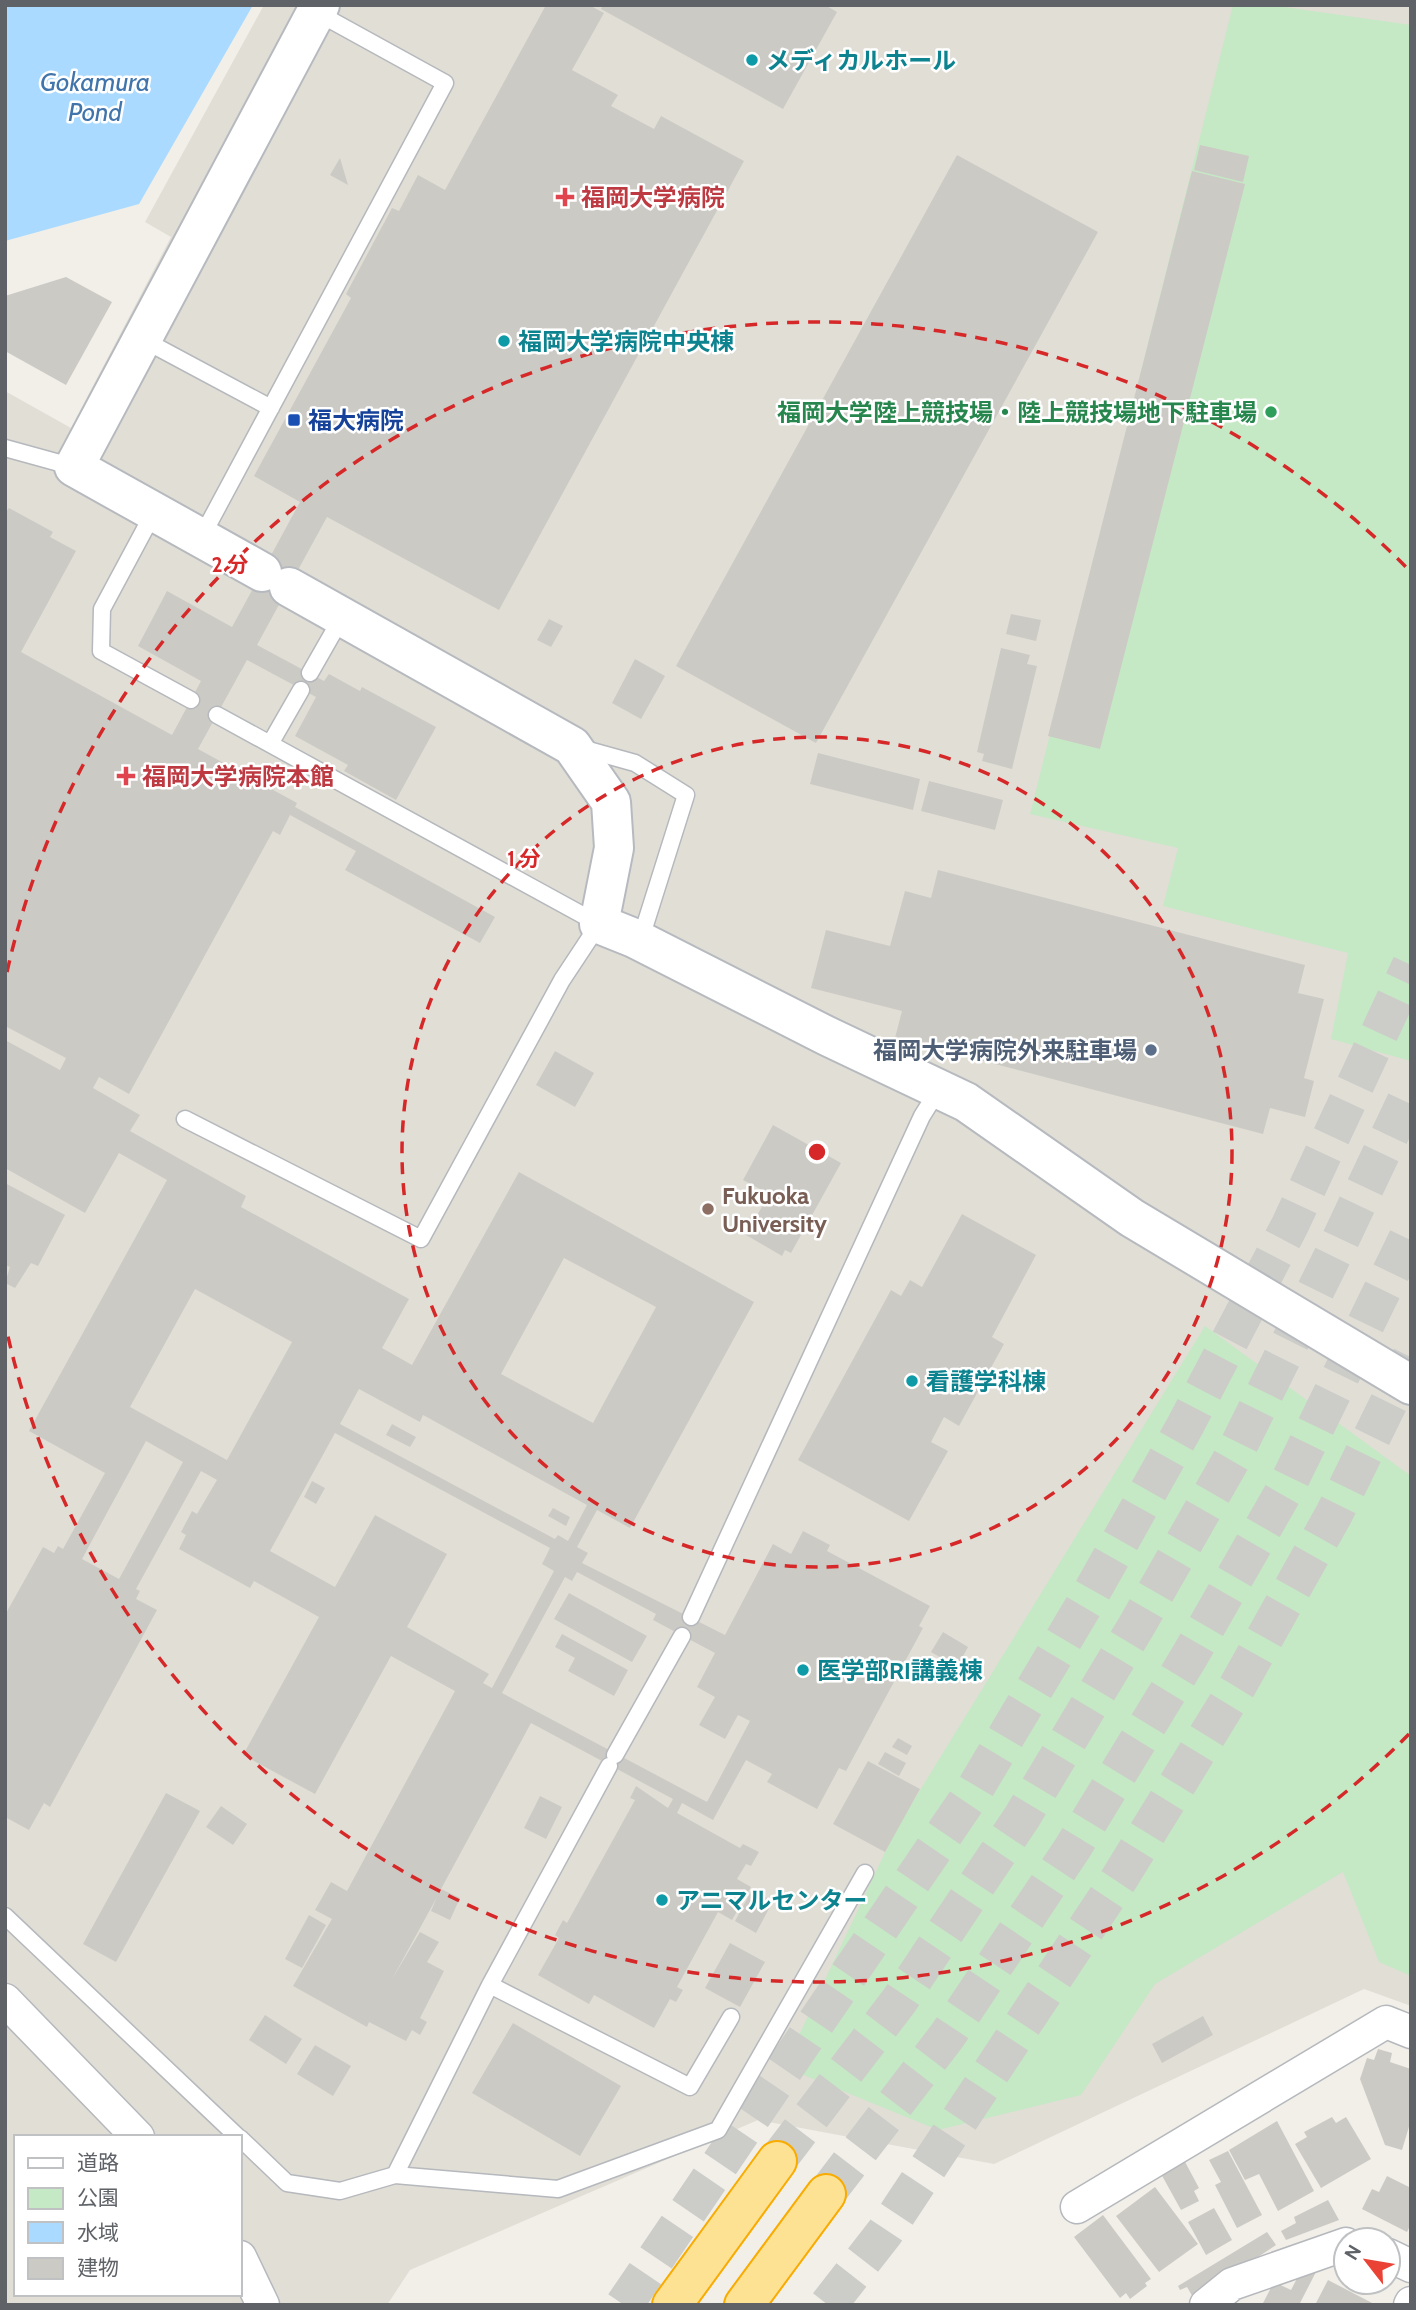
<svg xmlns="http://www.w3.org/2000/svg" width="1416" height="2310" viewBox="0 0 1416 2310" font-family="Cabin,'Noto Sans JP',sans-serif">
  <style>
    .education { fill: #e1ded6; fill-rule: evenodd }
    .green { fill: #c5e8c5 }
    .water { fill: #aadaff }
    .building { fill: #cccac5; fill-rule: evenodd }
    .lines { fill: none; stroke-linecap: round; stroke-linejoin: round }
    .highway-tunnel { stroke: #ccccc8; stroke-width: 38; stroke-dasharray: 38 19; stroke-linecap: butt }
    .lane-casing { stroke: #b5b8bc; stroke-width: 19 }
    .street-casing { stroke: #b5b8bc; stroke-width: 35 }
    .secondary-casing { stroke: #b6babf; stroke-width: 42 }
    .highway-casing { stroke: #f9ab00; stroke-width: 42 }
    .lane { stroke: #fff; stroke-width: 16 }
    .street { stroke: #fff; stroke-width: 32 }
    .secondary { stroke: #fff; stroke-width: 38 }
    .highway { stroke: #fde293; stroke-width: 38 }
    .ring { fill: none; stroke: #d62828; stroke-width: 3.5; stroke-dasharray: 12 9 }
    .culture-dot { fill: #0f9aa8; stroke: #fff; stroke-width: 2.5 }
    .health-dot { fill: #e0444e; stroke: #fff; stroke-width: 2.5 }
    .leisure-dot { fill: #2e9e5b; stroke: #fff; stroke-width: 2.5 }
    .transit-dot { fill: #1a4fb4; stroke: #fff; stroke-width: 2.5 }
    .service-dot { fill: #5c6f8a; stroke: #fff; stroke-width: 2.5 }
    .education-dot { fill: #8d6e63; stroke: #fff; stroke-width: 2.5 }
    .labels { text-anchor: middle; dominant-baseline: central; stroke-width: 5; stroke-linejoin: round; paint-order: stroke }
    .culture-label { font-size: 24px; font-weight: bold; fill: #0d838f; stroke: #fff; text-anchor: start }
    .health-label { font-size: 24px; font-weight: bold; fill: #be3a42; stroke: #fff; text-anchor: start }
    .leisure-label { font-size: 24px; font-weight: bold; fill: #27864d; stroke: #fff; text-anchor: end }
    .transit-label { font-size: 24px; font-weight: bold; fill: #164399; stroke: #fff; text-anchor: start }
    .service-label { font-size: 24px; font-weight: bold; fill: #4e5e75; stroke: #fff; text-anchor: end }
    .education-label { font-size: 24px; font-weight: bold; fill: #785e54; stroke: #fff; text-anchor: start }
    .water-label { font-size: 26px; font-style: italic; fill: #4174aa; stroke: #fff }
    .centre { fill: #d62828; stroke: #fff; stroke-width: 3.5 }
    .ring-label { font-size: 21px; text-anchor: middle; font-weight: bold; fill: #d62828; stroke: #fff; stroke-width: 5; stroke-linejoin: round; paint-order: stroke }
  </style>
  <rect width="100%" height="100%" fill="#f1efe8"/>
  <path class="education" d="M264 5H1411V2006L1364 1989 994 2164 758 2120 410 2270 387 2305H5V391L71 428 171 237 145 222ZM16 2137H240V2294H16Z"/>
  <path class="green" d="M1233 5H1270L1411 25V1061L1331 1039 1348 953 1163 906 1178 848 1030 814Z
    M1205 1326 1411 1476V1976L1379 1962 1343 1872 1155 1984 1081 2095 938 2130 784 2067 895 1831Z"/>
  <path class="water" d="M5 5H253L139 204 5 241Z"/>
  <path class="building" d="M546 5H589L604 13 572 70 618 95 611 106 654 129 661 116 744 161 499 610 327 517 257 645 324 681 329 674 360 691 362 687 436 727 396 800 344 771 348 765 295 736 316 697 247 660 198 749 297 803 295 807 495 917 480 943 345 870 356 851 290 815 280 835 273 831 129 1094 99 1077 93 1088 140 1115 130 1131 246 1196 241 1207 409 1299 382 1348 412 1365 519 1172 754 1302 630 1528 597 1510 577 1547 588 1553 582 1563 725 1635 773 1544 791 1554 803 1531 830 1545 827 1551 930 1606 919 1626 923 1628 846 1771 839 1768 817 1809 767 1782 772 1774 746 1760 713 1820 682 1803 677 1813 740 1848 743 1844 759 1852 751 1866 746 1864 737 1879 751 1887 732 1920 718 1912 677 1987 683 1990 676 2002 670 1999 654 2028 594 1995 589 2004 538 1975 559 1938 555 1935 563 1920 567 1923 635 1800 630 1798 636 1786 668 1808 673 1799 531 1723 441 1889 460 1898 450 1920 431 1911 437 1897 391 1981 420 1932 439 1942 427 1962 444 1971 420 2018 427 2022 420 2035 412 2030 406 2041 369 2022 367 2027 293 1986 332 1919 315 1910 331 1882 347 1891 455 1691 391 1656 315 1794 243 1755 319 1617 254 1581 250 1588 179 1549 186 1535 181 1532 192 1511 197 1514 217 1480 201 1471 136 1589 140 1591 136 1599 157 1610 50 1807 44 1803 29 1830 5 1817V1615L43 1547 54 1553 58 1546 63 1549 105 1473 29 1431 167 1180 119 1153 85 1213 5 1168V1040L60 1070 66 1058 5 1026V513L9 508 53 532 50 537 76 551 21 652 172 735 201 681 138 646 167 591 232 627 300 502 254 476 351 298 346 294 392 208 399 211 418 175 445 190ZM564 1258 656 1307 593 1423 501 1374ZM195 1289 292 1342 227 1460 130 1407ZM359 1389 420 1422 423 1415 587 1505 568 1541 558 1535 555 1539 340 1424ZM335 1433 550 1548 542 1564 554 1571 492 1688 483 1683 489 1674 407 1627 447 1554 375 1515 335 1587 270 1551ZM146 1441 183 1462 119 1579 82 1559ZM577 1572 656 1614 653 1620 715 1653 697 1687 715 1697 699 1725 725 1739 738 1715 750 1721 707 1802 502 1693 565 1577 572 1581Z
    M603 5H825L837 12 783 109 601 9Z
    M1200 145 1249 156 1243 182 1194 170Z
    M957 155 1098 232 816 743 676 666Z
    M340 158 348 185 330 175Z
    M1192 171 1245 184 1100 749 1048 736Z
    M66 277 112 302 66 385 5 351V296Z
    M1011 614 1041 620 1036 641 1006 634Z
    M549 619 563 626 551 647 537 640Z
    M1001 648 1030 655 1027 664 1037 666 1012 769 982 761 984 754 977 752Z
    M635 659 665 676 641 719 612 703Z
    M818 753 920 779 913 810 810 784Z
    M929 781 1003 800 995 830 921 811Z
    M938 870 1305 965 1298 993 1324 999 1304 1078 1314 1081 1305 1117 1270 1108 1263 1134 895 1038 902 1011 811 988 826 930 890 946 905 891 931 898Z
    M555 1051 594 1073 575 1107 536 1085Z
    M773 1125 841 1163 791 1253 785 1250 782 1256 746 1235 769 1194 743 1180Z
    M5 1183 65 1215 38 1266 31 1263 15 1288 5 1283 10 1267 5 1265Z
    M962 1214 1036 1255 992 1337 1004 1344 959 1426 944 1417 931 1442 948 1451 909 1521 798 1460 891 1290 901 1296 910 1280 922 1287Z
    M392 1424 416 1437 410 1447 386 1435Z
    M312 1481 325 1488 316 1504 304 1497Z
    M553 1508 570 1517 566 1526 548 1516Z
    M569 1593 647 1636 632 1662 554 1619Z
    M943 1632 968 1647 957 1667 931 1652Z
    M562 1634 628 1670 614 1696 568 1671 575 1658 555 1647Z
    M898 1738 912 1746 907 1755 892 1747Z
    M885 1752 906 1763 899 1776 878 1764Z
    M868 1761 920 1789 885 1852 833 1824Z
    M166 1793 200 1811 116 1962 83 1944Z
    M540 1796 562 1807 546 1839 524 1828Z
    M221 1806 247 1824 233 1845 206 1827Z
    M752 1890 773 1901 756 1933 735 1921Z
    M309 1915 326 1925 302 1968 285 1959Z
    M730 1943 765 1962 740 2007 705 1988Z
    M265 2015 302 2039 286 2064 249 2040Z
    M1203 2016 1213 2035 1162 2063 1152 2044Z
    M513 2023 621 2086 580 2156 472 2093Z
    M315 2045 351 2066 333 2096 297 2074Z
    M1378 2049 1392 2053 1390 2062 1411 2069V2120L1402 2150 1385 2145 1360 2079 1367 2058 1374 2060Z
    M1332 2117 1336 2123 1346 2117 1371 2159 1321 2188 1295 2144 1307 2137 1304 2132Z
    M1277 2121 1314 2191 1278 2211 1259 2174 1245 2180 1229 2150Z
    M1228 2151 1262 2215 1237 2228 1215 2185 1221 2182 1209 2160Z
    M1184 2160 1199 2188 1194 2191 1199 2201 1181 2210 1160 2172Z
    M1387 2176 1411 2188V2224L1407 2232 1362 2209 1372 2189 1379 2192Z
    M1155 2187 1198 2244 1159 2272 1116 2216Z
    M1328 2200 1339 2220 1286 2240 1281 2231 1296 2223 1294 2217Z
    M1214 2208 1232 2240 1206 2255 1188 2222Z
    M1103 2215 1151 2279 1145 2283 1147 2286 1130 2299 1126 2293 1120 2298 1074 2237Z
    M1267 2232 1276 2245 1194 2299 1187 2287 1180 2290 1178 2286Z
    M1305 2263 1317 2270 1299 2305H1262L1274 2282 1291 2290Z
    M1328 2280 1376 2305H1315Z"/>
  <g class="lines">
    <path class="highway-tunnel" d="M777 2161 899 2001 1022 1817 1137 1625 1234 1455 1336 1249 1411 1090
      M826 2194 947 2036 1072 1849 1189 1657 1287 1486 1411 1231
      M624 2305 976 1787 1090 1595 1185 1426 1290 1225 1411 965
      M828 2305 885 2232 1119 1879 1237 1687 1334 1514 1411 1357"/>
    <g class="lane-casing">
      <path id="lane" d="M142 339 271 408
        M5 448 74 467
        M154 512 102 609 101 651 191 700
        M201 538 445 83 316 12
        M310 673 342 617
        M270 744 301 690
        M581 748 635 763 686 795 640 941
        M185 1119 421 1239 562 980 599 924 217 715
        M691 1617 922 1116 939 1089
        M615 1755 682 1636
        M5 1916 238 2137
        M490 1985 690 2087 731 2017
        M240 2138 287 2183 340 2191 395 2175 490 1985 609 1766
        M395 2175 558 2189 718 2130 865 1873"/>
    </g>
    <g class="street-casing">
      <path id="street" d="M5 2000 138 2137
        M1077 2207 1386 2022 1411 2032
        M1388 2255 1411 2266
        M240 2257 263 2305
        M1206 2305 1232 2284 1346 2244
        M1410 2305 1411 2303"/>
    </g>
    <g class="secondary-casing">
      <path id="secondary" d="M262 572 74 467 320 5
        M289 587 572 746 611 802 614 848 599 924 634 938 827 1036 966 1102 1132 1218 1411 1385"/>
    </g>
    <g class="highway-casing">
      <path id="highway" d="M672 2305 777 2161
        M744 2305 826 2194"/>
    </g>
    <use href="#lane" class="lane"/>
    <use href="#street" class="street"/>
    <use href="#secondary" class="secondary"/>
    <use href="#highway" class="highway"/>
  </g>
  <g class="ring">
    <circle cx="817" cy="1152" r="415"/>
    <path d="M1409 1734A830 830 0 0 1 7 1332M7 972A830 830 0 0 1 1409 570"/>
  </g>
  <g class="culture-dot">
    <circle cx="752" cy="60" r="7"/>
    <circle cx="504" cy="341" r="7"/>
    <circle cx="912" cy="1381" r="7"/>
    <circle cx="803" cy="1670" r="7"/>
    <circle cx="662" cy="1900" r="7"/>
  </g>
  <g class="health-dot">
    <path d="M561.5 186.5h7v7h7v7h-7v7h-7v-7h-7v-7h7z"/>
    <path d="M122.5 765.5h7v7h7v7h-7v7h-7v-7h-7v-7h7z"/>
  </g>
  <circle class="leisure-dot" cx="1271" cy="412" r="7"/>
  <rect class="transit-dot" x="287" y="413" width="14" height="14" rx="3.5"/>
  <circle class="service-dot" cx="1151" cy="1050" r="7"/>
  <circle class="education-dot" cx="708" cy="1209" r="7"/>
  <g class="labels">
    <g class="culture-label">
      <text x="766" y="60">メディカルホール</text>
      <text x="518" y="341">福岡大学病院中央棟</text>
      <text x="926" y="1381">看護学科棟</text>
      <text x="817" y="1670">医学部RI講義棟</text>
      <text x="676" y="1900">アニマルセンター</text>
    </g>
    <g class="health-label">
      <text x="581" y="197">福岡大学病院</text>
      <text x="142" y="776">福岡大学病院本館</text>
    </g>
    <g class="leisure-label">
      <text x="1257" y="412">福岡大学陸上競技場・陸上競技場地下駐車場</text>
    </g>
    <g class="transit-label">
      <text x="308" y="420">福大病院</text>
    </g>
    <g class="service-label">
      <text x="1137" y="1050">福岡大学病院外来駐車場</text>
    </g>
    <g class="education-label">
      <text x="722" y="1195">Fukuoka<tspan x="722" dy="28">University</tspan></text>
    </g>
    <g class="water-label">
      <text x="95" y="82">Gokamura<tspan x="95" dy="30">Pond</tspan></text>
    </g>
  </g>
  <circle cx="817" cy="1152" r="10" class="centre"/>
  <g class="ring-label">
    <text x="230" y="572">2 分</text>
    <text x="524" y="866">1 分</text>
  </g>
  <rect width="1416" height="2310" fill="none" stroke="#5f6368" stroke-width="14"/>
  <rect x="14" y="2135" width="228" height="161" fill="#ffffff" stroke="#bfc1c3" stroke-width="2"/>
  <rect x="28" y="2158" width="35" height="10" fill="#ffffff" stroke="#bfc1c3" stroke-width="2"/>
  <text x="77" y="2170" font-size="21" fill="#5f6368">道路</text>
  <rect x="28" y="2188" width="35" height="21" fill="#c5e8c5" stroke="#bfc1c3" stroke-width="2"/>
  <text x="77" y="2205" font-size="21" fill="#5f6368">公園</text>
  <rect x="28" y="2222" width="35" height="21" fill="#aadaff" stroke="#bfc1c3" stroke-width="2"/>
  <text x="77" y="2240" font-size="21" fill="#5f6368">水域</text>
  <rect x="28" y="2258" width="35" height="21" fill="#cccac5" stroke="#bfc1c3" stroke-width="2"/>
  <text x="77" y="2275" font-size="21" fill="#5f6368">建物</text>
  <g transform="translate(1367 2261) rotate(301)"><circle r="33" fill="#ffffff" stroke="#bfc1c3" stroke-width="2"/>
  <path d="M0-5L12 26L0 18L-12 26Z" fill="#ea4335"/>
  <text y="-10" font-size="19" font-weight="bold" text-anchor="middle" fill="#5f6368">N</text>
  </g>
</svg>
